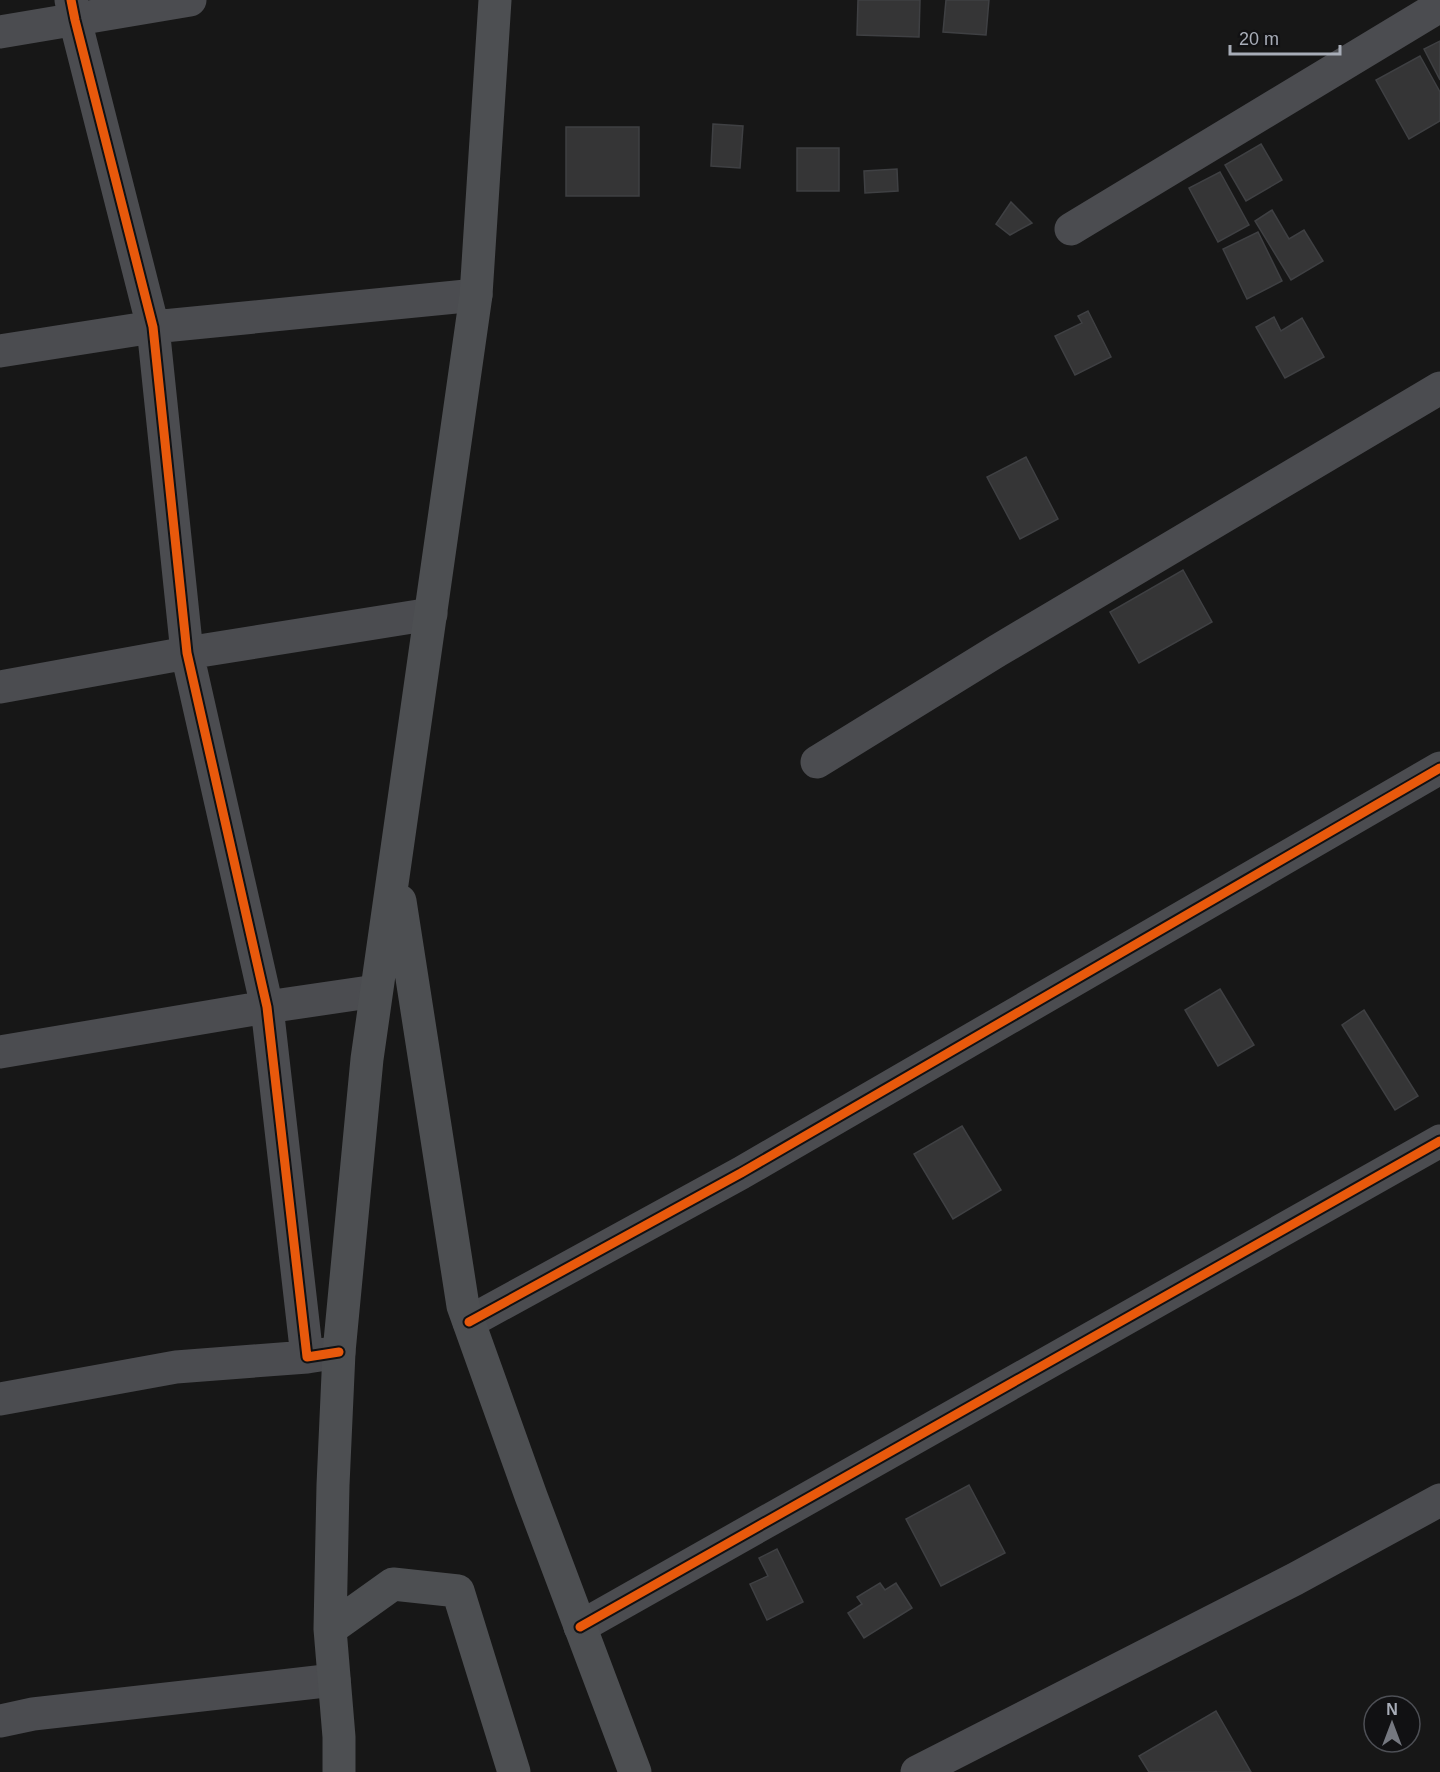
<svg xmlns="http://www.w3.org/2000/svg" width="1440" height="1772" viewBox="0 0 1440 1772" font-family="Arial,sans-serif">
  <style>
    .building { fill: #353536; stroke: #3f4043; stroke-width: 1.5 }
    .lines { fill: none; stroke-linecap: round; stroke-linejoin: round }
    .minor { stroke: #4b4c50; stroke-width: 33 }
    .major { stroke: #4d4f52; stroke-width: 33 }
    .cycleway-casing { stroke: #111113; stroke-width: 13 }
    .cycleway { stroke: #e8590c; stroke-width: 9 }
  </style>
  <rect width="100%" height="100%" fill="#171717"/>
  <path class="building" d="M858 0H920L919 37 857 35Z
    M946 0H989L986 35 943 32Z
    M1440 41V80L1424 49Z
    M1420 56 1440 92V121L1409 139 1376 80Z
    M713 124 743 126 740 168 711 166Z
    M566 127H639V196H566Z
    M1261 144 1282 180 1246 201 1225 165Z
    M797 148H839V191H797Z
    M897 169 898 191 865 193 864 171Z
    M1220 172 1249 225 1218 242 1189 188Z
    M1011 202 1032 223 1010 235 996 224Z
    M1272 210 1289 239 1304 230 1323 261 1291 280 1255 221Z
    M1258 232 1282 281 1247 299 1223 249Z
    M1088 311 1111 357 1075 375 1055 336 1082 323 1078 316Z
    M1274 317 1281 331 1302 318 1324 357 1285 378 1256 327Z
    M1026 457 1058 519 1020 539 987 477Z
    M1183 570 1212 622 1139 663 1110 612Z
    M1220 989 1254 1045 1218 1066 1185 1010Z
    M1364 1010 1418 1096 1395 1110 1342 1025Z
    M962 1126 1001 1190 953 1219 914 1154Z
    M969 1485 1005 1553 941 1586 906 1519Z
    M777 1549 803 1602 767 1620 750 1584 768 1576 759 1558Z
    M880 1583 885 1590 896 1583 912 1608 864 1638 848 1613 862 1604 857 1597Z
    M1216 1711 1251 1772H1149L1139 1756Z"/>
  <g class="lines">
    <path class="minor" d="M71 0 75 20 153 327 187 653 267 1007 307 1357 339 1352
      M0 32 190 0
      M1071 229 1440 6
      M0 351 153 327 476 295
      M0 687 187 653 431 614
      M817 762 997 651 1440 388
      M0 1052 267 1007 376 991
      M469 1322 741 1173 1440 768
      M0 1399 176 1367 307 1357
      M580 1627 1440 1141
      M0 1721 33 1714 334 1680
      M917 1772 1295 1579 1440 1500"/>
    <path class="major" d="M400 901 463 1306 531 1496 635 1772
      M330 1629 393 1584 458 1591 514 1772
      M339 1772V1737L330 1629 333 1485 339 1352 367 1059 476 295 495 0"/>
    <g class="cycleway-casing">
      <path id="cycleway" d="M71 0 75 20 153 327 187 653 267 1007 307 1357 339 1352
        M469 1322 741 1173 1440 768
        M580 1627 1440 1141"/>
    </g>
    <use href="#cycleway" class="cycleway"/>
  </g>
  <g transform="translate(1392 1724)"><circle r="28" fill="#111113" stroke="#4d4f55" stroke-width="1.5"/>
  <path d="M0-4.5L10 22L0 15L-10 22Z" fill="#757880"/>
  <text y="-9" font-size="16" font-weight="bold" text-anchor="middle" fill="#a8adb8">N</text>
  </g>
  <path d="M1230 45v9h110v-9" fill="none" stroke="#a8adb8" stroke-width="3"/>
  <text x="1239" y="45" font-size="18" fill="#a8adb8" stroke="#111113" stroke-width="4.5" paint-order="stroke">20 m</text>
</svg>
